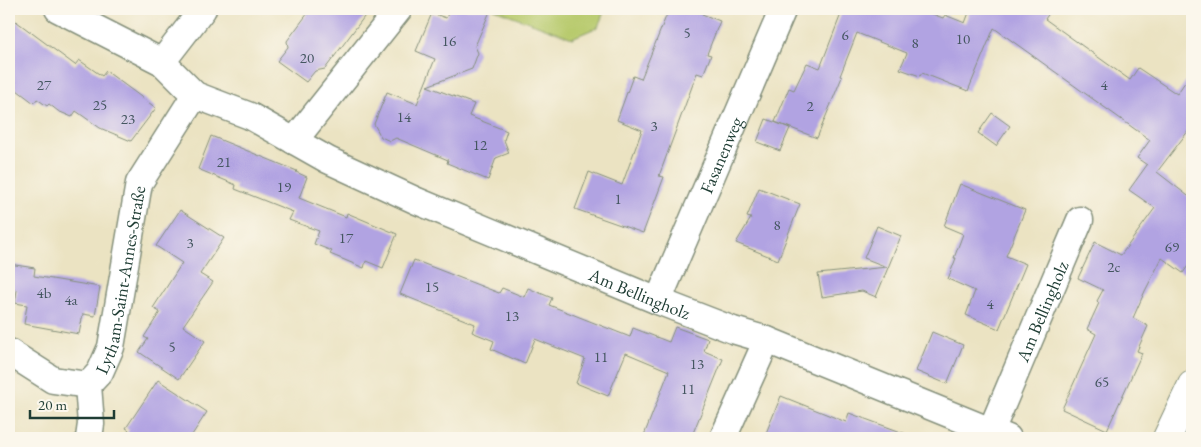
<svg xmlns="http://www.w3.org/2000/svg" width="1201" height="447" viewBox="0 0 1201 447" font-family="'EB Garamond',serif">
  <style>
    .green { fill: #b8ca6d; stroke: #6c8450 }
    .building { fill: #b1a3e2 }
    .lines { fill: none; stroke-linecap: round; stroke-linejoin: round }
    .street-casing { stroke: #85907b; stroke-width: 29 }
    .secondary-casing { stroke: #85907b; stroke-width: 30 }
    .street { stroke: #fff; stroke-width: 26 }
    .secondary { stroke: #fff; stroke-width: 28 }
    .labels { text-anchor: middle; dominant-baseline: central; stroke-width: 4; stroke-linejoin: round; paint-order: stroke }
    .number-label { font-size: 15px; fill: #445660 }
    .street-label { font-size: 18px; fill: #1f3d34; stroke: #fbf7ec }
  </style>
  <rect width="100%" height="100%" fill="#fbf7ec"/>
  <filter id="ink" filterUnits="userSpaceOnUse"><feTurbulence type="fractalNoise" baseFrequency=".02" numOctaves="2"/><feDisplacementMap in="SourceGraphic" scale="10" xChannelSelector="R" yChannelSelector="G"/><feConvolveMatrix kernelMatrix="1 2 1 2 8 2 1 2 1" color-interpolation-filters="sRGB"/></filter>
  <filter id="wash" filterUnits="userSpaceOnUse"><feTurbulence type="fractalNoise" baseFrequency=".0096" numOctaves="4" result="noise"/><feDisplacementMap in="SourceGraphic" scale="20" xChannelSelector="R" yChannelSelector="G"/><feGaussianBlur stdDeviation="1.12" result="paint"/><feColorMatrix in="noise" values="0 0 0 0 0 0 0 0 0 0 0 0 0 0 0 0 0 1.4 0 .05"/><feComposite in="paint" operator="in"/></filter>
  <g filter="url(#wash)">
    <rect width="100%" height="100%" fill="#ebe3c2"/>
    <path class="green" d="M494 9H605L598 27 572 38Z"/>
    <g id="blocks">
      <path class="building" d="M311 9H370L325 69 315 71 306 82 277 61 288 47 287 41Z
        M450 9H491L475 46 478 53 472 69 427 86 474 104 469 116 507 131 504 140 509 153 496 158 488 180 447 163 448 160 396 138 390 141 381 137 374 124 387 92 417 104 435 59 416 51 432 13 446 18Z
        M669 9H704L702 14 720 21 707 54 711 55 703 75 697 73 659 176 664 177 643 233 575 209 589 172 622 185 642 130 617 120 633 76 641 79Z
        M843 9H919L943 18 945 15 965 23 970 10 968 9H1052L1045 19 1130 80 1138 68 1177 94 1192 72V126L1157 172 1192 199V260L1183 273 1162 258 1145 291 1133 318 1148 326 1137 351 1142 353 1107 430 1062 409 1096 334 1087 329 1099 303 1097 301 1103 290 1078 278 1095 242 1121 255 1155 208 1129 190 1147 165 1137 158 1150 140 994 28 968 91 922 73 920 76 900 69 907 53 857 33 840 76 842 77 817 138 775 122 789 88 794 90 807 63 820 68Z
        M9 16 75 65 79 60 102 76 106 71 156 108 131 141 100 128 76 111 72 117 58 111 49 104 47 106 37 99 34 103 9 84Z
        M992 113 1010 126 996 146 978 133Z
        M766 119 790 128 780 151 757 142Z
        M211 136 297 171 296 172 307 177 299 198 346 217 347 213 397 234 383 268 366 261 364 268 330 254 332 251 314 244 319 231 289 220 293 212 235 189 236 185 198 169Z
        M960 184 1025 210 1006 256 1026 264 999 329 966 315 975 291 948 279 956 258H954L963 234 944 226Z
        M759 188 800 204 778 260 736 243 751 218 747 217Z
        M180 210 224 238 200 274 213 282 183 326 205 341 179 379 139 352 148 339 144 337 160 312 153 308 182 263 156 246Z
        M877 226 901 236 876 297 862 291 822 297 818 274 887 267 864 258Z
        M414 260 499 293 502 288 524 297 528 288 552 298 549 305 630 337 633 328 669 342 675 327 708 339 704 351 723 359 691 438H643L669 371 626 353 608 396 576 383 585 359 535 339 525 364 491 349 494 341 472 332 475 324 400 294Z
        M9 264 35 268 34 276 100 287 95 316 83 314 79 334 24 324 27 305 15 303 17 290 9 289Z
        M932 332 963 345 947 384 916 371Z
        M158 380 207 412 190 438H124L129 430 126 428Z
        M781 396 846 422 849 413 912 436 911 438H764Z"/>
    </g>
  </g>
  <g filter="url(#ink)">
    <use href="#blocks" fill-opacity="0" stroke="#85907b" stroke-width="1"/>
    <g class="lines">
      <g class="street-casing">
        <g id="street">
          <path id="s1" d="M58 9 162 62 195 95 250 116 328 160 417 201 658 301 733 330 767 340 1008 438"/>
          <path d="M162 62 203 9"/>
          <path d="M294 141 399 9"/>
          <path id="s2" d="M658 301 783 9"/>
          <path d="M9 352 53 380 88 385"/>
          <path id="s3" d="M991 431 1080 220"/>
          <path id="s4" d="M89 438 91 424 88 385 100 372 111 347 139 183 195 95"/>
          <path d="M723 438 767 340"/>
        </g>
      </g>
      <g class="secondary-casing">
        <path id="secondary" d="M1167 438 1192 385"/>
      </g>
      <use href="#street" class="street"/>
      <use href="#secondary" class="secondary"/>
    </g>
  </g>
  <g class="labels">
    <g class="number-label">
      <text x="687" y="32">5</text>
      <text x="845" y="34">6</text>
      <text x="963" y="38">10</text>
      <text x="449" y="40">16</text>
      <text x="915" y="42">8</text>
      <text x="307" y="57">20</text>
      <text x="44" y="84">27</text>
      <text x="1104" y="84">4</text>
      <text x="100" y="104">25</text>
      <text x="810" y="105">2</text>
      <text x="404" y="116">14</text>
      <text x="128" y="118">23</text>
      <text x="654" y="125">3</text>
      <text x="480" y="144">12</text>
      <text x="224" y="161">21</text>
      <text x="284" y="186">19</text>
      <text x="618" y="198">1</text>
      <text x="777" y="224">8</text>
      <text x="346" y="237">17</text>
      <text x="190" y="242">3</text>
      <text x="1172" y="246">69</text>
      <text x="1114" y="266">2c</text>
      <text x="432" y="286">15</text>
      <text x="44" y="292">4b</text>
      <text x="71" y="299">4a</text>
      <text x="990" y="303">4</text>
      <text x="512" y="315">13</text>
      <text x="172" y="346">5</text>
      <text x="601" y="356">11</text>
      <text x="697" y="363">13</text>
      <text x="1102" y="381">65</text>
      <text x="688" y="388">11</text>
    </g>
    <g class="street-label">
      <text stroke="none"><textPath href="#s2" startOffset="159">Fasanenweg</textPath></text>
      <text stroke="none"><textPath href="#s4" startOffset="166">Lytham-Saint-Annes-Straße</textPath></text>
      <text stroke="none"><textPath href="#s1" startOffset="651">Am Bellingholz</textPath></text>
      <text stroke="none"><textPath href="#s3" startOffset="130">Am Bellingholz</textPath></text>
    </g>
  </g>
  <rect width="1201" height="447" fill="none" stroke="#fbf7ec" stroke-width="30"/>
  <path d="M30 410v8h84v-8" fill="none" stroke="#1f3d34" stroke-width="2.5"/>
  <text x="38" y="410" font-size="15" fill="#1f3d34" stroke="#fbf7ec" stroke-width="4" paint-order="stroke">20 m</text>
</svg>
